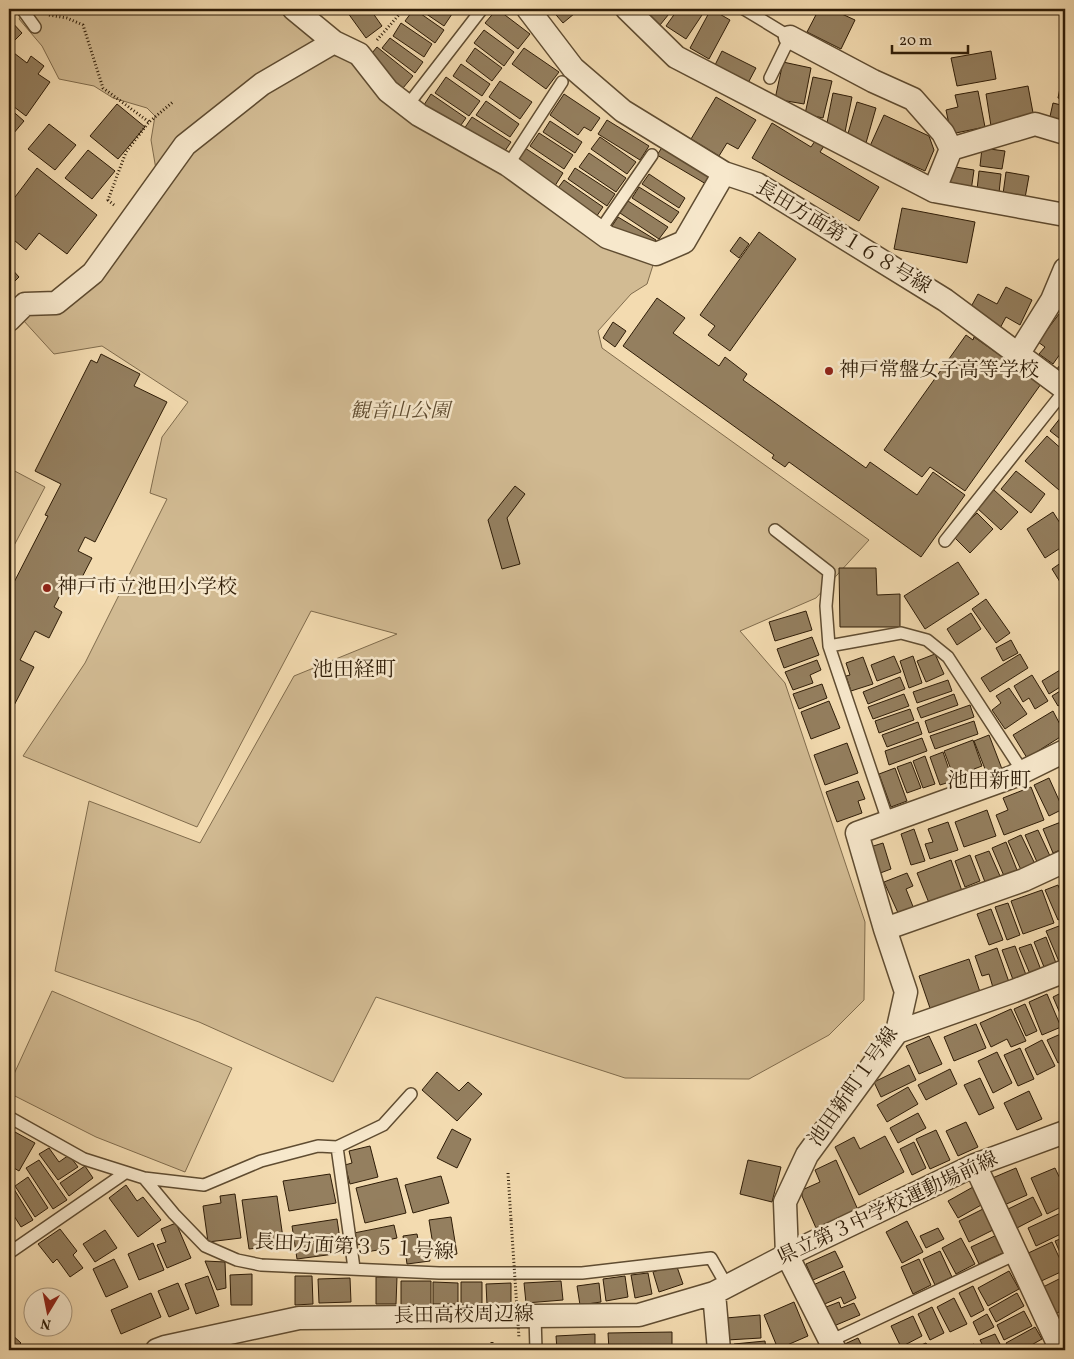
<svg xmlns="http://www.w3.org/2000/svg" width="1074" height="1359" viewBox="0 0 1074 1359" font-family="Vollkorn,'Noto Serif JP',serif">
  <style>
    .green { fill: #d2bb93; stroke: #806c4d }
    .building { fill: #947f5f; stroke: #2e1c07 }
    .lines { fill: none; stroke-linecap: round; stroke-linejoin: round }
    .service-casing { stroke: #5f4c31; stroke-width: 14 }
    .minor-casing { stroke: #5f4c31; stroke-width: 25 }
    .path { stroke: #2e1c07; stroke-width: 3; stroke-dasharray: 1 2.5; stroke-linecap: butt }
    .service { stroke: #f7e8cc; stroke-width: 11 }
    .minor { stroke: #f7e8cc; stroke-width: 22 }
    .path-bridge { stroke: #2e1c07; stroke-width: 3; stroke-dasharray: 1 2.5; stroke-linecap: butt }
    .poi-dot { fill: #8f2418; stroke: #f7e8cc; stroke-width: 2 }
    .labels { text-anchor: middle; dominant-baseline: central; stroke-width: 5; stroke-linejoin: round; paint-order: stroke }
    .street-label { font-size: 20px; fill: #2e1c07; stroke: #f7e8cc }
    .poi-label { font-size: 20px; fill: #2e1c07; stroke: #f7e8cc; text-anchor: start }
    .park-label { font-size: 20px; font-style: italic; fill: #5f4c31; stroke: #f7e8cc }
    .neighbourhood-label { font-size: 21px; fill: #2e1c07; stroke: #f7e8cc }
  </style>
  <rect width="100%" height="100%" fill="#f3dbb0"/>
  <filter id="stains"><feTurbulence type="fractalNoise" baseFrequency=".004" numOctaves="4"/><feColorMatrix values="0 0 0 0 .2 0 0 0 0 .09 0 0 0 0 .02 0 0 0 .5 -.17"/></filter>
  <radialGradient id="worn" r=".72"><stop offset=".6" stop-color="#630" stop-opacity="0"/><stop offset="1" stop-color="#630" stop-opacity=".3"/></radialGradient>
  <path class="green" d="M24 9H47L61 13 62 9H276L331 55 350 59 378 97 413 125 503 172 654 262 647 284 631 294 598 331 602 348 869 540 816 598 740 631 785 683 865 922 864 1000 829 1035 749 1079 625 1078 376 997 333 1082 199 1022 55 971 89 801 200 843 294 676 397 634 311 611 197 827 23 756 85 663 167 499 150 493 162 437 188 402 102 346 54 354 23 320 35 311 58 314 101 274 160 193 151 140 155 116 147 108 113 98 94 86 59 79 42 46 19 19Z
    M9 468 45 487 9 555Z
    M52 991 232 1068 185 1172 96 1137 9 1093V1085Z"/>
  <path class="building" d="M345 9H370L382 26 366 38Z
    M414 9 444 30 435 43 405 21Z
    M419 9H445L452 14 444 26Z
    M497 9 530 34 518 49 485 23Z
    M551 9H580L563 23Z
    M639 9H673L660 25Z
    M678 9H706L686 39 666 26Z
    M711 9 730 20 709 59 690 48Z
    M819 9H831L855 20 841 49 807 32Z
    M9 19 22 33 9 46Z
    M401 23 432 44 424 57 393 36Z
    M484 30 514 52 504 66 474 43Z
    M390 38 423 62 415 73 382 48Z
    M377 47 413 76 403 88 367 59Z
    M475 48 502 68 492 81 466 61Z
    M524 48 559 72 546 89 512 64Z
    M722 51 756 68 748 83 715 65Z
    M991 51 996 79 957 86 951 58Z
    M14 53 27 63 31 56 44 66 38 74 50 82 26 116 9 103V61Z
    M783 62 811 68 804 104 775 99Z
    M461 64 490 84 482 96 453 76Z
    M446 77 480 101 469 116 435 93Z
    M813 77 832 81 823 118 805 114Z
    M500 81 532 102 520 119 489 97Z
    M1061 83 1065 84V100L1058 98Z
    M1028 86 1034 118 991 126 986 94Z
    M978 91 985 127 951 134 946 110 958 107 955 95Z
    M833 93 852 97 845 132 826 128Z
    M431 94 466 118 456 132 422 108Z
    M564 94 600 118 591 131 584 127 578 135 550 115Z
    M716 97 756 120 738 149 727 143 719 156 691 139Z
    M486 101 519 124 510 137 476 115Z
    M857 102 876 108 866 143 847 137Z
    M1053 103 1065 106V125L1049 121Z
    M117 104 145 127 118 159 90 136Z
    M9 108 24 121 13 134 9 130Z
    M884 115 929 136 934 150 925 171 870 146Z
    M472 117 511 142 500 158 462 132Z
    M607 120 649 146 640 160 598 134Z
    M550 121 582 142 575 153 543 132Z
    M772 123 811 147 815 141 824 146 820 152 879 187 859 221 752 158Z
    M49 124 76 145 55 170 28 149Z
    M539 133 573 155 564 169 530 146Z
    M600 137 636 162 627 174 591 149Z
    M665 143 714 172 706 184 657 155Z
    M525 148 563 173 553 189 514 163Z
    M982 148 1005 151 1002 169 980 166Z
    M88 150 115 171 92 199 65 178Z
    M589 153 626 178 616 192 579 167Z
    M949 166 974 170 971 191 946 187Z
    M37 168 97 215 67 254 39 233 26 250 9 236V205Z
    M575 168 615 194 607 206 568 179Z
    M979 171 1001 174 999 193 977 190Z
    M1006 172 1029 176 1025 198 1003 194Z
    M649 174 685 198 679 208 642 184Z
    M564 180 603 207 594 220 555 192Z
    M639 187 679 212 671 223 632 198Z
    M628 201 668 227 659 239 620 213Z
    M902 208 975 222 967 263 894 249Z
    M618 217 656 240 651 247 610 229Z
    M759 232 796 259 730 351 708 335 715 326 700 315Z
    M740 237 749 244 739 258 730 251Z
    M9 266 19 277 9 287Z
    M1006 287 1032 300 1020 325 1006 317 999 330 967 314 978 294 997 304Z
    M657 298 685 318 673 333 719 366 725 357 747 374 743 380 866 468 870 462 917 495 933 472 965 495 921 557 789 462 785 467 772 458 774 455 623 346Z
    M1059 314 1065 318V347L1053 364 1039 354 1045 347 1038 342Z
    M613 322 626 331 615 347 603 338Z
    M966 335 973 340 974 337 1041 384 965 491 930 467 922 477 884 450Z
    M101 354 140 374 134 386 167 402 95 542 85 537 78 551 92 558 78 585 68 580 54 607 62 612 49 638 35 631 20 660 34 667 9 715V592L48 516 45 515 61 484 35 471 91 360 97 363Z
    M1065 359V377L1056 370Z
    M1065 412V441L1064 442 1050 431Z
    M1047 436 1065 452V483L1059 490 1025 461Z
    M1016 471 1045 494 1031 513 1001 489Z
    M515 486 525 494 507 518 520 564 502 569 488 520Z
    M994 490 1018 512 1001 530 977 508Z
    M1053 512 1065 531V545L1045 558 1027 529Z
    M977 513 993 529 970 553 953 536Z
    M1065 560V590L1052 569Z
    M958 562 979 594 925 629 904 596Z
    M839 568H876L877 595 900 594V627H840Z
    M986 599 1010 633 996 643 972 609Z
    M806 611 812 630 775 641 769 622Z
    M971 613 981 629 957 645 947 629Z
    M812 637 819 655 784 668 777 649Z
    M1011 640 1018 653 1003 661 996 648Z
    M935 654 944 674 926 682 917 661Z
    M1020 654 1028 668 990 692 981 678Z
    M894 656 901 672 877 681 871 665Z
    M913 656 922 683 909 688 900 661Z
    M863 657 873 684 851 691 846 676 850 675 846 663Z
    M817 660 821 670 810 675 813 683 793 690 785 672Z
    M1065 667V684L1049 694 1042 681Z
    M1032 675 1048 701 1035 709 1029 698 1023 702 1014 686Z
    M900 677 905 689 868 704 863 692Z
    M948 680 952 691 917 703 913 692Z
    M822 684 827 698 799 709 793 694Z
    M1009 688 1027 714 1005 729 992 710 1001 703 996 696Z
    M1065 688V702L1058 706 1052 696Z
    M904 694 909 706 873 719 868 707Z
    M954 694 958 705 921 718 917 708Z
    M829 701 840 728 811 739 801 712Z
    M970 705 974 717 929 733 925 721Z
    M910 709 914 720 879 733 875 721Z
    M1053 711 1065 734 1027 758 1013 735Z
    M974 721 978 734 935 749 930 736Z
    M918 722 922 734 887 747 882 735Z
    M989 735 1002 769 987 774 974 741Z
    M922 738 927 751 889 765 885 751Z
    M973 740 982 766 974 769 979 781 958 788 944 751Z
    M847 743 858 773 825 785 814 755Z
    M943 752 953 781 940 785 930 757Z
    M925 756 935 784 923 788 913 761Z
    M911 762 921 788 907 793 897 767Z
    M895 768 907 801 891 807 879 774Z
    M1049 778 1063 809 1049 816 1034 785Z
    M858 781 865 799 858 801 862 813 837 822 826 792Z
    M1031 787 1044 820 1004 835 996 815 1008 810 1003 798Z
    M987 810 996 836 964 847 955 822Z
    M948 822 958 850 930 859 925 844 933 842 928 829Z
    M1061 822 1065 833V848L1053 853 1043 829Z
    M914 829 925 861 911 865 901 834Z
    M1038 830 1050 856 1037 862 1025 835Z
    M1021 835 1035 864 1021 870 1008 841Z
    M1006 842 1017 870 1004 876 992 848Z
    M883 843 891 869 875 875 867 848Z
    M989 851 1000 876 985 882 975 856Z
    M970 855 980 881 965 887 955 861Z
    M951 860 962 891 929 903 917 873Z
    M907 873 913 886 906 889 914 909 899 915 884 882Z
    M1058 885 1065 903V917L1058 920 1045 890Z
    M1042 890 1054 923 1023 934 1011 901Z
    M1008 903 1020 935 1007 940 995 907Z
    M991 909 1003 940 989 945 977 914Z
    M1059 926 1065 940V962L1060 964 1046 931Z
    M1046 937 1056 963 1044 967 1034 942Z
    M1031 944 1041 970 1030 974 1019 948Z
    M1015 946 1028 980 1015 985 1002 950Z
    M997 948 1010 985 994 991 989 974 982 976 975 956Z
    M969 959 981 995 931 1011 919 976Z
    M1065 991V1025L1053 997Z
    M1047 994 1061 1027 1042 1035 1029 1002Z
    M1025 1004 1037 1031 1026 1036 1014 1009Z
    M1011 1009 1026 1041 1011 1047 1007 1039 991 1047 980 1023Z
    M976 1024 986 1048 954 1061 944 1037Z
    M1063 1033 1065 1038V1060L1058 1063 1047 1040Z
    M929 1036 942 1064 919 1074 906 1046Z
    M1042 1040 1055 1066 1037 1075 1025 1049Z
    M1020 1048 1034 1079 1018 1086 1004 1055Z
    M997 1052 1012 1083 993 1093 978 1061Z
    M909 1065 916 1080 881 1097 874 1082Z
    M950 1069 957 1084 926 1100 918 1085Z
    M437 1072 459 1091 468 1082 482 1094 457 1121 422 1090Z
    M980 1078 994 1108 979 1115 964 1085Z
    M908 1087 918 1104 887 1122 877 1105Z
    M1029 1091 1042 1119 1017 1130 1004 1103Z
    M918 1113 926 1128 898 1143 890 1128Z
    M966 1122 978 1147 958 1156 946 1131Z
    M452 1129 471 1139 457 1168 437 1158Z
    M936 1130 950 1160 930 1169 916 1139Z
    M15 1132 35 1143 19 1171 9 1165V1143Z
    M885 1136 904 1172 859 1195 835 1147 854 1137 860 1149Z
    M914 1142 926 1168 912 1175 900 1149Z
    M370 1146 378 1177 350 1184 345 1165 352 1163 349 1151Z
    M49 1148 59 1162 69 1155 78 1167 58 1180 39 1154Z
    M39 1160 67 1200 53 1209 26 1168Z
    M748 1160 781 1167 772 1202 740 1194Z
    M836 1160 858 1210 816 1228 802 1196V1190L820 1182 815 1170Z
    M85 1166 93 1178 69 1196 60 1183Z
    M1016 1168 1027 1195 1002 1206 990 1179Z
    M1055 1168 1065 1189V1205L1047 1214 1031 1178Z
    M330 1174 336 1203 289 1211 283 1181Z
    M441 1176 449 1203 413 1213 405 1185Z
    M28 1177 48 1208 35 1217 15 1186Z
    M397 1178 406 1213 365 1223 356 1188Z
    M9 1181 33 1220 21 1227 9 1208Z
    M126 1185 137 1201 143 1197 161 1220 138 1237 109 1198Z
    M973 1187 983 1204 958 1218 948 1201Z
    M235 1194 241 1238 208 1242 203 1206 221 1203 220 1196Z
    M277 1196 284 1245 249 1249 242 1200Z
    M1033 1197 1042 1215 1015 1229 1006 1210Z
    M985 1208 995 1229 969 1242 959 1221Z
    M1065 1211V1232L1036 1246 1028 1228Z
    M451 1217 457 1254 435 1258 429 1220Z
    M337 1219 342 1253 297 1259 292 1226Z
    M907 1221 923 1252 902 1263 886 1232Z
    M176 1223 191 1258 167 1268 157 1245 166 1242 161 1229Z
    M394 1225 397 1238 383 1241 384 1249 366 1252 364 1244 356 1245 354 1233Z
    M938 1228 944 1239 926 1248 920 1236Z
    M60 1229 77 1251 73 1255 83 1268 70 1277 57 1259 53 1263 38 1244Z
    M105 1230 117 1248 95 1262 83 1244Z
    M417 1234 419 1244 427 1243 430 1261 407 1264 403 1236Z
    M999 1234 1007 1251 979 1264 971 1247Z
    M1065 1237V1264L1055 1241Z
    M961 1238 975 1264 956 1274 942 1248Z
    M1052 1242 1065 1270 1037 1283 1024 1255Z
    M153 1243 164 1270 139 1280 128 1254Z
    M835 1251 843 1267 813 1280 806 1264Z
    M940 1251 952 1277 935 1285 923 1259Z
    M114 1259 128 1287 106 1297 93 1269Z
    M919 1259 931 1285 913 1294 901 1267Z
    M205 1261 225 1262 226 1288 217 1290Z
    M676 1264 683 1284 659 1292 653 1272Z
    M844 1271 856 1298 844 1304 841 1297 820 1306 811 1286Z
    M1009 1271 1019 1289 988 1306 978 1288Z
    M648 1273 652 1294 635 1298 631 1275Z
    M252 1274V1305H231L230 1275Z
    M208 1276 219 1306 196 1314 185 1284Z
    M295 1276H312L313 1304 295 1305Z
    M625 1276 628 1297 606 1301 603 1279Z
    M376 1277H397L396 1304H376Z
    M1063 1277 1065 1281V1309L1051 1316 1039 1289Z
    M350 1278 351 1302 319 1303 318 1279Z
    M401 1281H431V1305H401Z
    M561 1281 563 1300 526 1303 524 1283Z
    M433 1282 458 1283V1304H433Z
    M461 1282H482V1304L461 1305Z
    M178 1283 189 1309 169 1317 158 1291Z
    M511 1283V1304L487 1305 486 1284Z
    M599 1283 601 1302 580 1305 577 1286Z
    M973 1286 984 1310 971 1317 959 1293Z
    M151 1293 161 1317 121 1334 111 1310Z
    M1017 1293 1024 1306 996 1322 989 1309Z
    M954 1298 967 1324 950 1332 937 1307Z
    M794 1302 808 1336 778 1349 764 1315Z
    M839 1302 841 1308 854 1303 860 1315 829 1328 821 1309Z
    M932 1307 944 1333 930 1340 918 1314Z
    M1024 1311 1032 1326 1004 1340 997 1325Z
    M1065 1313V1334L1052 1319Z
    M987 1314 994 1327 979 1335 973 1322Z
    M760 1315 761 1338 727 1340 726 1318Z
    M913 1316 922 1336 901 1347 891 1326Z
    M1035 1327 1042 1339 1028 1347 1030 1350H1010L1006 1343Z
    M9 1332 21 1343 14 1350H9Z
    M672 1332V1350H609L608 1333Z
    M595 1334V1350H557L556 1336Z
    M995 1334 1003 1350H985L980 1340Z
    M858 1338 864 1350H840L838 1347Z
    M765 1341 766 1350H734V1344Z
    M926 1343 930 1350H909Z
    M974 1344 976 1350H957Z"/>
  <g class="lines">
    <g class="service-casing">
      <path id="service" d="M22 9 35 27
        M744 9 790 37 770 78
        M407 106 482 9
        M508 165 562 82
        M599 232 652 155
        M775 530 829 572 826 606 829 646 888 821
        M945 541 1065 390
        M829 646 901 633 927 640 948 657 1023 772
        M9 1117 84 1159 144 1178 204 1185 261 1161 318 1146 337 1147 383 1125 411 1094
        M337 1147 354 1268
        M144 1178 174 1214 205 1246 237 1260 261 1265 439 1273H582L711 1258 727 1286
        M9 1253 125 1173
        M535 1316 536 1350
        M830 1341 1016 1254"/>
    </g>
    <g class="minor-casing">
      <path id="minor" d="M294 9 334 42 359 54 388 91 419 115 508 165 607 237 656 254 684 242 724 173 757 184 945 300 1065 389
        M528 9 573 68 623 111 724 173
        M627 9 676 57 934 191 1065 215
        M790 37 873 81 913 99 943 133 951 149 934 191
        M951 149 1035 124 1065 133
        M9 320 25 304 56 303 93 273 185 145 262 84 334 42
        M1019 353 1052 300 1065 269
        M885 929 1024 880 1065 861
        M897 1032 1014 991 1065 971
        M975 1165 1061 1350
        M714 1293 787 1255 975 1165 1065 1132
        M157 1350 165 1347 299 1318 639 1315 714 1293 719 1350
        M835 1350 787 1255 785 1202 807 1155 897 1032 906 992 885 929 857 833 1012 777 1065 751"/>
    </g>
    <path class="path" d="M49 15 67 18 83 25 103 88 149 122
      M377 40 404 9
      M114 205 108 200 126 152 149 122 174 101
      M508 1173 511 1220
      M492 1350V1341"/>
    <use href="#service" class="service"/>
    <use href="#minor" class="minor"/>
    <path class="path-bridge" d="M511 1220 519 1338"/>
  </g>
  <g class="poi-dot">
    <circle cx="829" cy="371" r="5"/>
    <circle cx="47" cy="588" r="5"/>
  </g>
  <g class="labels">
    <g class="street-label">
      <text transform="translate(843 238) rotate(31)">長田方面第１６８号線</text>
      <text transform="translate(854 1087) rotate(-55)">池田新町１号線</text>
      <text transform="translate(888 1209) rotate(-25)">県立第３中学校運動場前線</text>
      <text transform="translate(354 1248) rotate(3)">長田方面第３５１号線</text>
      <text transform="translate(464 1316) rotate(-1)">長田高校周辺線</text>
    </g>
    <g class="poi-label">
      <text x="839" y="371">神戸常盤女子高等学校</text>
      <text x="57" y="588">神戸市立池田小学校</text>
    </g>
    <g class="park-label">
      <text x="400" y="412">観音山公園</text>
    </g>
    <g class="neighbourhood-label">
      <text x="354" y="670">池田経町</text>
      <text x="989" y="781">池田新町</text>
    </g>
  </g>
  <rect width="1074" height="1359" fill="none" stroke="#f3dbb0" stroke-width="30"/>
  <rect x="10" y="10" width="1054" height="1339" fill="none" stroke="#2e1c07" stroke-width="2.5"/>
  <rect x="15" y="15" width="1044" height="1329" fill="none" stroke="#2e1c07"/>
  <g transform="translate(48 1312) rotate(190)"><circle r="24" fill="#f7e8cc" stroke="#a7967d"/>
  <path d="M0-4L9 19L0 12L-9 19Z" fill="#8f2418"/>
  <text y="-8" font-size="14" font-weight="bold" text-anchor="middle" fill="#2e1c07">N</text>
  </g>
  <path d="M892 45v8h76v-8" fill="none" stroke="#2e1c07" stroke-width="2.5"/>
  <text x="899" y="45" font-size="15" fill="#2e1c07" stroke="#f7e8cc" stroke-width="4" paint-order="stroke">20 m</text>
  <rect width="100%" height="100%" filter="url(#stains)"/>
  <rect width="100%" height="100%" fill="url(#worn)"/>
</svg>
